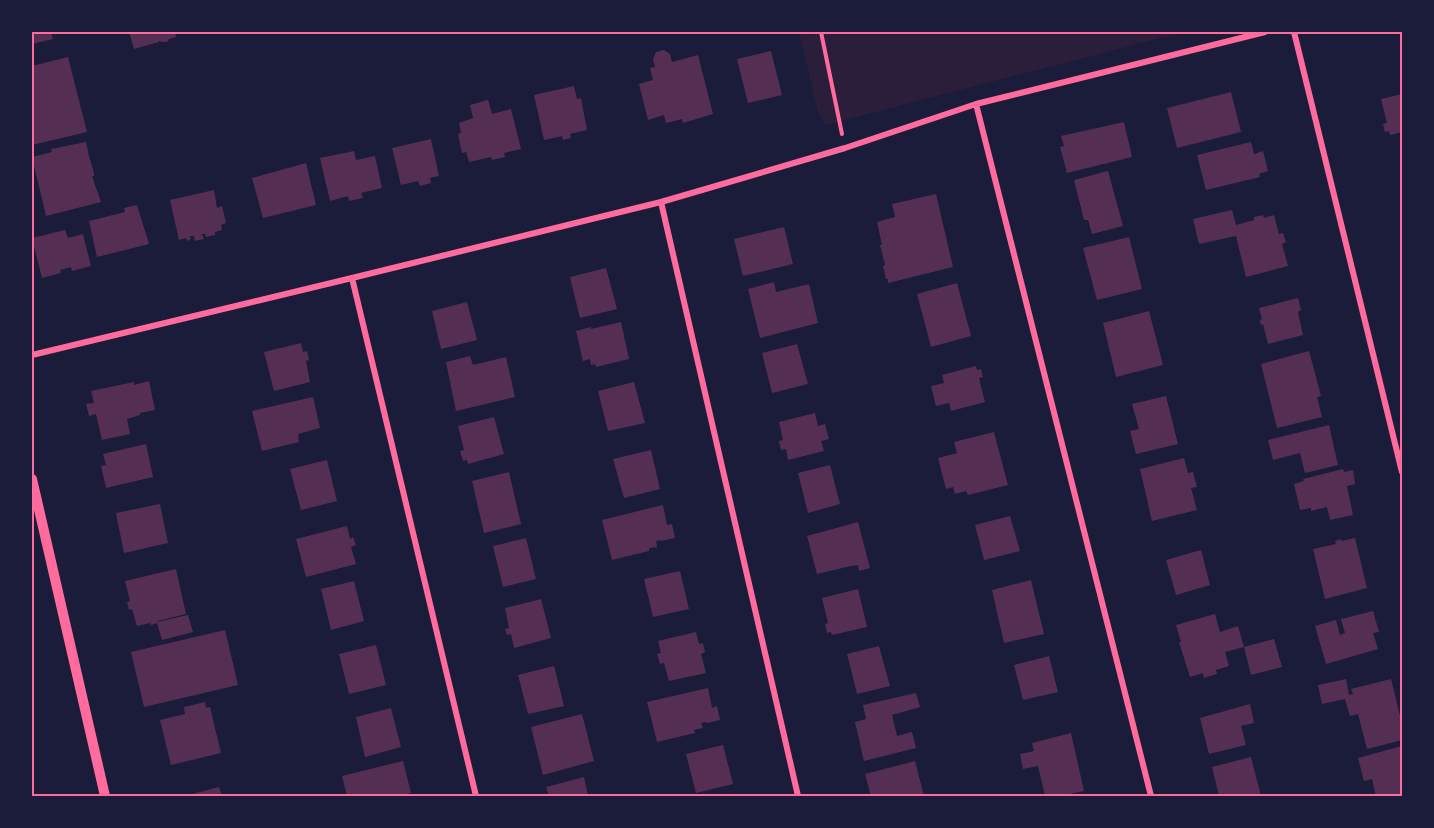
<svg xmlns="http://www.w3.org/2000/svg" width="1434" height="828" viewBox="0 0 1434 828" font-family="'Playfair Display',serif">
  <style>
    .green { fill: #2a1e3b }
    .building { fill: #542f53 }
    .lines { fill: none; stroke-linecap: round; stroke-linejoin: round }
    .path { stroke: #ff6b9d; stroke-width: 4 }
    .minor { stroke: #ff6b9d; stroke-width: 6 }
    .tertiary { stroke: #ff6b9d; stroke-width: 10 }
    .neatline { fill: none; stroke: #ff6b9d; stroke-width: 2 }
  </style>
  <rect width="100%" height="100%" fill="#1b1b3a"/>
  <path class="green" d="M799 32H1184L825 125 818 112Z"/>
  <path class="building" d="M32 32H51L53 39 32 44Z
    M129 32H175L176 37 169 39 167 42H163L159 41V42L134 49Z
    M664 50 670 54 672 62 698 55 713 114 683 123 682 119 666 123 664 115 648 120 639 84 653 80 650 68 655 67 653 59 656 52Z
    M771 51 782 95 748 103 737 59Z
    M68 57 87 132 32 145V66Z
    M574 86 577 99 581 98 587 130 570 134 571 138 563 140 562 136 544 140 534 95Z
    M1231 92 1241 132 1177 148 1167 108Z
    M1402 94V132L1390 135 1389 131 1385 132 1383 124 1387 123 1381 99Z
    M488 100 492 114 511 109 521 149 504 153 505 157 492 160 491 157 469 162 466 152 462 153 458 134 461 133 459 123 473 118 470 105Z
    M1124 122 1132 157 1067 173 1060 147 1064 146 1061 136Z
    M431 139 439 176 430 178 431 183 420 186 418 181 401 185 392 148Z
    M86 142 89 156 94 173V176H92L101 202 46 216 32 157 52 152 51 149Z
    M1251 142 1254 154 1263 151 1268 171 1259 174 1260 177 1206 190 1197 155Z
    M354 151 356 160 375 156 382 188 361 193 363 198 349 201 348 196 330 201 320 158Z
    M306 163 316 205 263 218 252 178Z
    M1108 171 1123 226 1092 234 1088 220H1084L1074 180Z
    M214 190 217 208 222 206 226 223 221 225 222 230 215 232V235L206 237 205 234H202L204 239 195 241 194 236H190L191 239 187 241 186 238 179 240 170 200Z
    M936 194 953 267 888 283V279H886L883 266 885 265 880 245H882L877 222 895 217 892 204Z
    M137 205 149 244 97 257 89 221 125 212 124 208Z
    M1232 210 1236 225 1254 220V217L1263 215 1264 218 1274 215 1279 234 1283 233 1286 242 1282 244 1288 266 1246 277 1236 236 1199 244 1193 219Z
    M784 227 793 264 743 276 734 239Z
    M65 230 68 238 83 234 91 266 72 271 71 267 60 270 61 273 42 278 32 238Z
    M1129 237 1142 289 1097 300 1083 248Z
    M606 268 617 309 580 318 570 277Z
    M774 282 776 292 809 284 818 323 760 338 748 289Z
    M957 283 971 336 931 347 917 294Z
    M1298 298 1301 310 1298 312 1303 335 1268 344 1263 324 1261 325 1260 320 1262 319 1259 308Z
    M467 302 477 340 441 349 432 311Z
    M1149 311 1163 365 1116 377 1103 323Z
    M621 322 629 359 596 367 595 364 591 365 590 359 583 361 576 331 591 327V329Z
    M301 343 303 352 307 351 309 360 306 361 310 382 274 391 264 352Z
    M797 344 808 384 772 393 762 353Z
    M1309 351 1321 396 1317 397 1322 417 1277 428 1261 364Z
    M470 356 473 365 506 357 515 397 456 411 446 362Z
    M976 366 977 370 981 369 983 377 979 378 985 402 951 411 949 403 936 406 931 386 944 383 942 375Z
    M149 381 155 410 140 413V415L127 419 130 434 102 440 96 414 89 416 86 404 94 403 91 391 134 382V385Z
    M634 382 645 423 608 431 598 391Z
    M1166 396 1178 444 1136 454 1130 431 1139 429 1132 404Z
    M313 397 320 428 298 434 299 442 262 451 252 411Z
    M815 413 818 426 825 424 829 439 821 441 824 451 788 460 786 449 781 450 779 441 783 440 779 422Z
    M494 417 504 454 468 464 467 460 463 461 460 451 464 450 458 426Z
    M1329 425 1338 465 1305 473 1300 453 1273 460 1268 440Z
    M994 432 1008 485 968 495 966 491 955 494 953 487 946 489 938 458 957 453 954 442Z
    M146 444 153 477 106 488 101 466 106 465 103 454Z
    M651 450 660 489 624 498 613 459Z
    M1184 458 1188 473 1193 472 1197 487 1191 488 1197 510 1152 521 1140 469Z
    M327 460 337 501 301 510 290 469Z
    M830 465 840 504 808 513 798 473Z
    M1343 469 1344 472 1353 470 1355 484 1347 486 1353 515 1330 520 1327 507 1311 511V508L1300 510 1294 484 1304 481 1303 479Z
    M509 472 521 524 484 533 472 481Z
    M160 504 168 543 124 553 116 513Z
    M663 505 667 525 672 524 675 538 661 541V540L656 541 657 547 649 548V551L612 560 602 520Z
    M1010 516 1020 551 984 560 975 525Z
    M858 522 870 568 859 571 858 565 851 566 817 574 807 536Z
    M347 526 350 539 353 537 356 545 351 547 356 564 306 577 296 539Z
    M526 538 536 579 503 587 493 546Z
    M1355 538 1367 588 1325 599 1313 549 1336 544 1335 541 1341 539V541Z
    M1201 550 1210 585 1176 595 1166 560Z
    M176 569 186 614 158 621V622L188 615 193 632 162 640 157 623 151 625 150 623 137 626 132 609 129 610 127 602 130 601 125 581Z
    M680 571 689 609 653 617 644 579Z
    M1031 580 1044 634 1004 643 992 590Z
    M354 581 364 621 331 630 321 589Z
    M858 589 867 627 832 635 831 632 827 633 825 624 828 623 822 598Z
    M541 599 551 638 514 648 511 634 507 635 505 629 509 628 505 608Z
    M1373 611 1379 632 1373 633 1378 649 1326 664 1315 626 1336 620 1340 635 1345 633 1341 619Z
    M1215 614 1220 632 1238 626 1244 647 1274 639 1282 667 1251 675 1244 647 1225 652 1229 666 1216 670 1217 674 1204 678 1203 673 1190 677 1179 642H1181L1176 625Z
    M225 630 238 685 144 707 131 652Z
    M696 632 699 644 703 643 705 652 701 654 706 673 669 681 664 663 660 664 657 654 661 653 658 641Z
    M376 645 386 685 349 694 339 654Z
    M879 646 890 686 857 694 847 654Z
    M1049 656 1058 692 1023 700 1014 665Z
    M554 666 564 706 528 714 518 675Z
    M1346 679 1349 695 1353 694 1351 689 1391 679 1402 724V740L1367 749 1358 714 1350 716 1345 699 1322 704 1318 685Z
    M708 688 712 708 717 706 720 720 707 723 706 722 701 723 703 728 694 730 695 733 657 742 647 702Z
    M916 693 920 707 892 715 897 736 912 732 916 748 864 761 855 722 866 719 863 705Z
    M205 702 206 708 210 707 221 753 171 765 160 720 185 714 184 707Z
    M1250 704 1254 723 1241 726 1246 745 1209 754 1200 718Z
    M391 708 401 747 365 757 356 717Z
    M582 714 594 761 543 775 531 727Z
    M1071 733 1084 791 1060 796H1045L1038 766 1023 769 1020 754 1034 751 1032 743Z
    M723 745 733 784 696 793 686 754Z
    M1402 746V796H1376L1372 779 1364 781 1358 758Z
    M1251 757 1261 796H1219L1212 767Z
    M403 761 411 793 398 796H347L342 776Z
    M915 761 924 796H871L865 774Z
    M584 777 588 796H549L546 787Z
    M219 787 222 796H185Z"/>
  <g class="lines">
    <path class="path" d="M821 32 842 134"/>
    <path class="minor" d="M1294 32 1402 472
      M976 104 1151 796
      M661 202 798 796
      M352 278 476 796
      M32 355 352 278 661 202 845 148 976 104 1265 32"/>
    <path class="tertiary" d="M32 479 105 796"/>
  </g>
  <rect width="1434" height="828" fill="none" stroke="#1b1b3a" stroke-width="66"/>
  <rect x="33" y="33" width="1368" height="762" class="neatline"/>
</svg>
